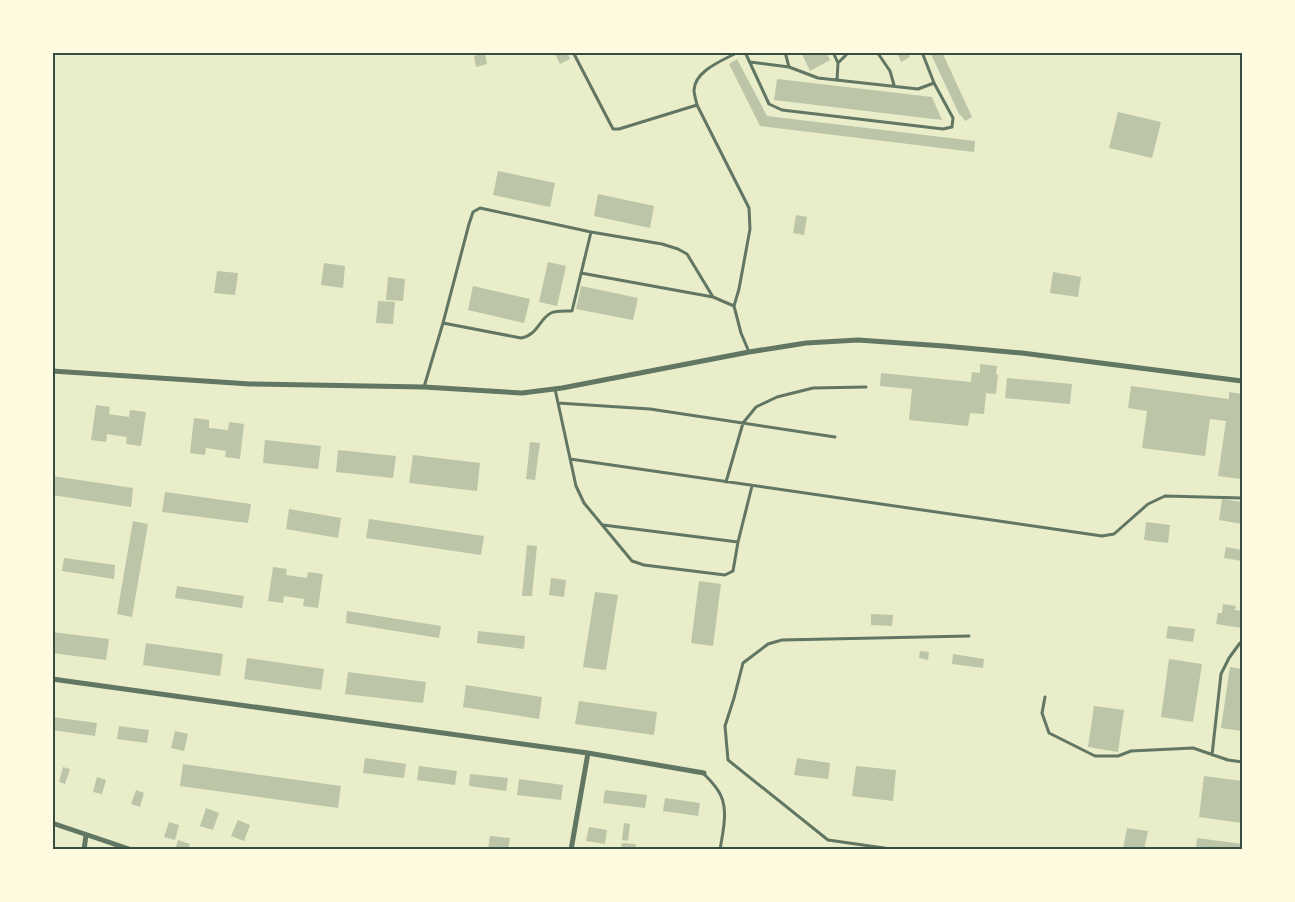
<svg xmlns="http://www.w3.org/2000/svg" width="1295" height="902" viewBox="0 0 1295 902" font-family="Ubuntu,sans-serif">
  <style>
    .building { fill: #bcc5a7 }
    .lines { fill: none; stroke-linecap: round; stroke-linejoin: round }
    .service { stroke: #617663; stroke-width: 3 }
    .minor { stroke: #617663; stroke-width: 5 }
    .neatline { fill: none; stroke: #344e41; stroke-width: 2 }
  </style>
  <rect width="100%" height="100%" fill="#e9edc9"/>
  <path class="building" d="M554 52H567L570 59 560 64Z
    M801 52H826L830 60 810 71Z
    M903 52H908L910 57 901 62 898 55Z
    M930 52H942L972 117 965 121 961 115 960 116Z
    M485 53 487 64 476 67 474 56Z
    M737 59 767 116 975 141 974 152 760 126 729 64Z
    M777 79 932 97 942 120 774 100Z
    M1118 112 1161 122 1152 158 1109 148Z
    M498 171 555 183 550 207 493 195Z
    M598 194 654 206 650 228 594 216Z
    M796 215 807 217 804 235 793 233Z
    M548 262 566 266 557 306 539 302Z
    M324 263 345 266 343 288 321 285Z
    M217 271 238 273 235 295 214 293Z
    M1053 272 1081 277 1078 297 1050 293Z
    M388 277 405 279 403 301 386 300Z
    M473 286 530 299 524 323 468 310Z
    M581 286 638 298 633 320 576 309Z
    M378 301 395 302 393 324 376 323Z
    M980 364 997 366 996 374 998 375 996 394 986 393 984 414 970 413 968 426 909 420 912 389 880 386 881 373 971 382 972 372 980 373Z
    M1007 378 1072 384 1070 404 1005 398Z
    M1131 386 1229 399V392L1242 394V468L1241 479 1218 476 1226 421 1210 419 1205 456 1142 448 1147 411 1128 408Z
    M96 405 110 407 109 414 129 417 130 410 146 412 141 446 126 444 127 437 107 434 106 442 91 440Z
    M194 418 209 420V428L228 430 229 422 244 424 240 459 225 457 226 451 206 448 205 455 190 453Z
    M265 440 321 446 318 469 263 463Z
    M530 442 540 443 535 480 526 479Z
    M338 450 396 456 393 478 336 472Z
    M413 455 480 463 477 491 409 483Z
    M52 476 133 488 131 507 52 495Z
    M165 492 251 504 248 523 162 512Z
    M1222 499 1242 502V524L1219 520Z
    M289 509 341 518 338 538 286 529Z
    M369 519 484 536 481 555 366 538Z
    M133 521 148 524 132 617 117 614Z
    M1146 522 1170 525 1168 543 1144 540Z
    M527 545 537 546 532 596H522Z
    M1226 547 1242 550V561L1224 558Z
    M64 558 115 565 114 579 62 571Z
    M273 567 287 569 286 575 307 578 308 572 323 574 318 608 303 606 304 599 284 596 283 603 268 601Z
    M551 578 566 580 564 597 549 595Z
    M699 581 721 584 713 646 691 643Z
    M177 586 244 596 242 608 175 598Z
    M595 592 618 595 606 670 583 667Z
    M1223 604 1236 606 1235 610 1242 611V628L1216 624 1218 613H1222Z
    M347 611 441 626 439 638 346 623Z
    M871 614 893 615 892 626 871 625Z
    M1168 626 1195 629 1193 642 1166 638Z
    M478 631 525 636 524 649 477 643Z
    M52 632 109 639 106 660 52 653Z
    M146 643 223 654 220 676 143 665Z
    M920 651 929 652 928 660 919 658Z
    M953 654 984 659 983 668 952 664Z
    M247 658 324 669 321 690 244 679Z
    M1169 659 1202 664 1193 722 1161 717Z
    M1230 667 1242 669V731L1221 728Z
    M348 672 426 682 423 703 345 694Z
    M466 685 542 697 539 719 463 707Z
    M579 701 657 712 654 735 575 724Z
    M1094 706 1124 710 1118 752 1088 747Z
    M52 717 97 723 95 736 52 730Z
    M119 726 149 730 147 743 117 739Z
    M175 731 188 734 184 751 171 748Z
    M365 758 406 764 404 778 363 773Z
    M797 758 830 763 828 779 794 775Z
    M183 764 341 786 338 808 180 786Z
    M419 766 457 771 455 785 417 780Z
    M856 766 896 770 893 801 852 796Z
    M63 767 70 769 65 784 59 782Z
    M470 774 508 778 506 791 469 786Z
    M1204 776 1242 781V823L1199 817Z
    M97 777 106 780 102 794 93 792Z
    M519 779 563 785 561 800 517 795Z
    M136 790 144 793 140 807 131 804Z
    M605 790 647 795 645 808 603 803Z
    M665 798 700 803 698 816 663 811Z
    M206 808 219 813 213 830 200 826Z
    M238 820 250 825 244 841 231 836Z
    M169 822 179 825 175 840 164 837Z
    M624 823 630 824 628 841 622 840Z
    M589 827 607 830 605 844 586 841Z
    M1127 828 1148 831 1144 850 1123 849Z
    M490 836 510 838 508 850H488Z
    M1197 838 1242 844V850H1196Z
    M178 840 190 844 188 850 176 847Z
    M622 843 636 844 635 850 621 848Z"/>
  <g class="lines">
    <path class="service" d="M573 52 613 129H619L697 105
      M738 52C724 60 695 70 694 90 694 94 696 100 697 105L749 208 750 229 739 289 734 306 741 333 749 352
      M745 52 769 104 782 110 943 129 952 127 953 118 934 83 922 52
      M785 52 789 67 818 78 918 89 934 83
      M833 52 838 63 837 80
      M877 52 890 71 894 85
      M750 62 789 67
      M838 63 849 52
      M581 273 713 297 734 306
      M443 323 521 338C538 335 539 319 551 313 557 310 565 311 572 311L591 232
      M424 387 443 323 469 224 473 212 480 208 591 232 662 244 678 249 687 254 713 297
      M555 389 576 486 584 503 632 561 644 565 725 575 733 571 738 542 752 486
      M558 403 650 409 835 437
      M570 459 1102 536 1114 534 1148 504 1165 496 1242 498
      M726 482 743 423 756 407 777 397 813 388 866 387
      M603 525 738 542
      M1045 697 1042 713 1049 733 1095 756H1118L1131 751 1193 748 1228 760 1242 762
      M1212 755 1221 674 1229 658 1240 643H1242
      M704 774C709 779 713 783 717 789 730 806 723 830 720 850
      M898 850 828 840 728 760 725 726 734 698 743 663 768 644 782 640 969 636"/>
    <path class="minor" d="M52 371 250 384 424 387 522 393 562 388 749 352 806 343 858 340 944 346 1022 353 1242 381
      M52 679 588 753 704 773
      M52 823 132 850
      M84 850 86 835
      M571 850 588 753"/>
  </g>
  <rect width="1295" height="902" fill="none" stroke="#fefae0" stroke-width="108"/>
  <rect x="54" y="54" width="1187" height="794" class="neatline"/>
</svg>
